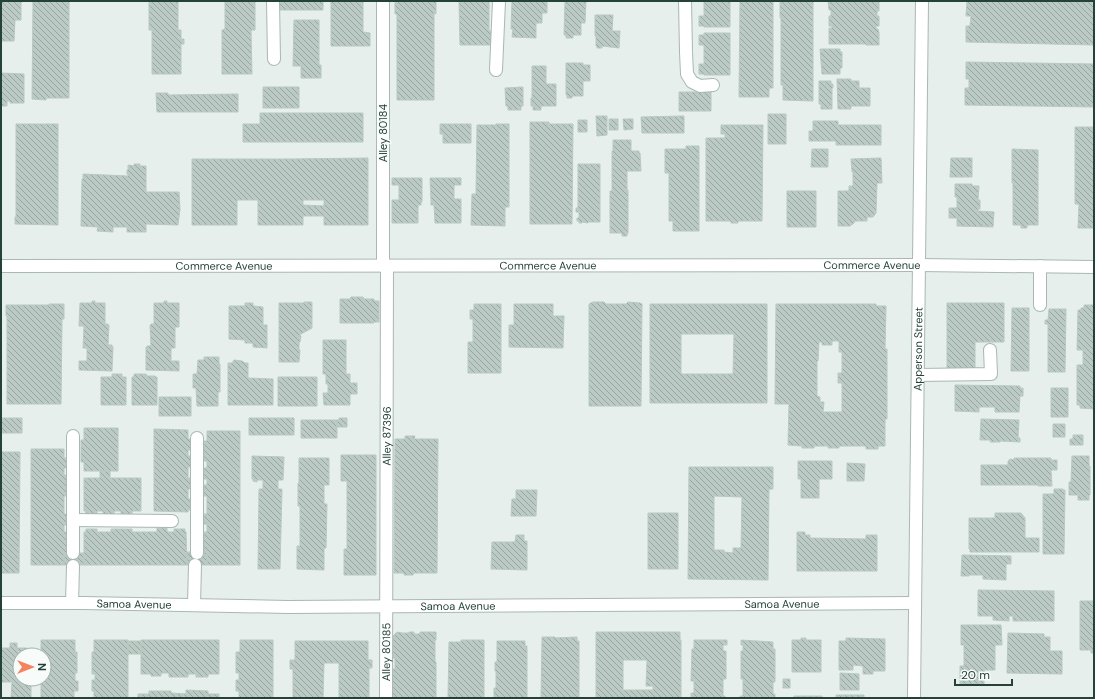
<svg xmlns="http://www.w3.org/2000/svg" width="1095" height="699" viewBox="0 0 1095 699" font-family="'DM Sans',sans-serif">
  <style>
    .building { fill: url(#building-back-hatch); stroke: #b8c9c2; fill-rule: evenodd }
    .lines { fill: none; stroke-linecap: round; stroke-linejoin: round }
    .minor-casing { stroke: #a8b8b2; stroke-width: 14 }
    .minor { stroke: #fff; stroke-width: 12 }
    .labels { text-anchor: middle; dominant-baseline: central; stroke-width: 3; stroke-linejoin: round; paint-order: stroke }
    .street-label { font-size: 11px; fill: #24423a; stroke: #f7fbf9 }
  </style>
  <defs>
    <pattern id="building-back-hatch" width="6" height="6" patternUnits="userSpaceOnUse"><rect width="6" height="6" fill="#bbcac4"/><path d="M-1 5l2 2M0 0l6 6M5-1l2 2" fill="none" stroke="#98a6a0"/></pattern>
  </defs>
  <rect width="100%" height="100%" fill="#e6efeb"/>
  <path class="building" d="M1 1H25L21 2V20H15L14 41H1Z
    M31 1H69V98H46V100L32 99 33 2Z
    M149 1H178V30H181V39H184V44H181V74H152V30H149Z
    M225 1H255V30H251L252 74H222V30L225 29Z
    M276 1H323V10H276Z
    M331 1H363V32L370 33V46H331Z
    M395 1H436V14L434 13V100H397V14H395Z
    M459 1H489V31H491V45H460Z
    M512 1H547V13H542V23H536V38L512 37 513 29H511Z
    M565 1H586L585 23H581V35H573V38H566V35H564Z
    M704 1H730V27H704V26H699V16H704Z
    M740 1H773V88H769V97H739Z
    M780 1H813V101L783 100V85H781V18H780Z
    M828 1H879V11H877V16H879V26H876V29H878L879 33V45H866V44H829V28H832V26H829V16H831V10H829Z
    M967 1 1094 2V45L966 42V26H970L971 16H966Z
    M595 15H613L612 31H620L619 48 602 46V48H597V46H596V36H595Z
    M294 20H319V65H321V78H301V66H293Z
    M704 33H730V75H704V74H699V64H704V45H699V35H704Z
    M820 49H840V52H842V68H840V74H822Z
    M966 62 1094 64V107L965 105V88H969V79H966Z
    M566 63H583V65H590V81H583V96H572V98H567V95H566Z
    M532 66H546V84H556V106H541V110H533V106H531V98H532Z
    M1 73 24 74V103H10V101H7V106H1Z
    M837 79H851V81H859V88H870V106H851V109H838Z
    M819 81H831V84H833V88H832V109H821V104H819Z
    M263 87H299V108H263Z
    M523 87V106H521V110H508V106H506L505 88Z
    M679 92H711V111H679Z
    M156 93H168V95L238 94V112H157Z
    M260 113H363V142H243V124H260Z
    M768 114H786V144H768Z
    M596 116H607V135L597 136Z
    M684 116V133H642L641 117Z
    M609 119H618V130H609Z
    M623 119H633V129L624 130Z
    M578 120H587V132H578Z
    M813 121H838V125H881V145H836V141H809V131H813Z
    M530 122H549V124H573L572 224H530Z
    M16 124H58V225L15 224V217H16Z
    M440 124H471V143H443V134H440Z
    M496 124H509V207H505V226L471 225 472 194H476L477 125H496Z
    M721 125H763L762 221H738V223H731V221H706V138H725V134H721Z
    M1075 127H1094V228H1078L1079 204H1075Z
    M613 140H631V151H639V153H640L641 171H627V190H628V233L627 234V236H622V233H610V191H612V151H613Z
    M686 146H699V231H673V221H669V173H665V149H686Z
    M812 149H828V167H811Z
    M1012 149 1038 150V225H1027V228H1021V225H1013V183H1012Z
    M368 158V225H324V216H303V225H258V200H237V225H192V159H290ZM303 200H324V206L303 205Z
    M881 158 882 183H877L876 213 873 217H867V221H855L854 223 850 226H838V191H849V186H853V172H852L851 159Z
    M951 158H972V177H950Z
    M134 164H140V166H146V192H179L180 209 178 225 146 224V232H127V227H113V232L97 231 98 227 81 226 82 179H83V174L128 176V174H127V170H128V165L134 166Z
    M578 164H600V222H588V223L582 222V223H579V221H577V218H579V212H576V208H578Z
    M392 178H422V202H421V205H418V223H392V200H399V185H392Z
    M430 178H461V185H454V199H461V223H435L434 205H431V201Z
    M955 184H972V186H979L978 200H980V209H978V211L994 212 993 227 957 226V218H949V208H957V197H955Z
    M787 191H816V227H787Z
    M351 297H363L364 299H374V301H379V322H374V323H340V299H350Z
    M92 301H95V303H105V324H108V325H109L108 345H112V347H113L112 371 79 370V361H87V348H83L84 326H79L80 303H92Z
    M164 301H167V303H179V327H175V348H171V361H179V371L146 370V347H147V346H151L150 326 151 324H154V303H164Z
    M304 302H312V328L299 335 301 336 300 342H299V350H300L299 362H279V303H304Z
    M593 302H604L606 304H626L628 302 640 303 642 304 641 406H589V304Z
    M245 303H253V306L263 307V325H267V348L253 347V343H245V340L229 339V306H245Z
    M947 303H1004V342H975V372H947Z
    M49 304H64V319H62L61 404H7V316H6V305H49Z
    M474 304H501V373H468V342H473V319H470V310H474Z
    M514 304H553V316H564L563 348 509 347V325H514Z
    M650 304H767V403H650ZM681 334H734L733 374H681Z
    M776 304H876V306H886L885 349H887V419H885V446H878V449H866V446H839V448H828V446H814V448H802V446L788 445 789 404H775ZM832 341H839V352H842V373H838V383H842V412H823L824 402H820V397L817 396V361H818L819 342H822V345H832Z
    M1084 305H1094V409L1080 408V405H1077V365H1083V350H1077L1078 310H1081V308H1084Z
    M1012 308H1029V371H1011Z
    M1049 309H1066L1065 372H1048V324H1045V320H1048Z
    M323 340H346V374H350V383H357V394H350V405H324L323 393H328V384H326V374H323Z
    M204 357H219V364H220V392H218V406H197L196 388H193V374H197L198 360H204Z
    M234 360 242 361 245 363H248V378L273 379V405H228V363H232Z
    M112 374H122V377H126V405H101V377H112Z
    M134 374H146L147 376H155V377H157V405H132V377H134Z
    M278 377H317V406H278Z
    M955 385 1020 386V388H1023V396H1020L1019 412H995V407H979V412L955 411Z
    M1051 388H1068V417H1051Z
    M159 397H191V416H159Z
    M1 418H22V433H1Z
    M249 418H294V435H249Z
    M339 418H347V427H337V420H339Z
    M981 419 1019 420 1018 438H1020V442L1000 441V442H990L991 440H980Z
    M301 420H337V438H301Z
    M1053 424H1065V437H1053Z
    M84 428H118V471H84V462H81V440H84Z
    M154 429 188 430V439H191V450H188V456H191V467H188V478H191V489H188V499H190V510H188V512L154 511Z
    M207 431H240V565H207V552H204V532H207V524H204V514H207V496H204V485H207V479H204V468H207V461H204V441H207Z
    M1073 435H1083V445H1070V439H1073Z
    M405 436H415L414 439H438L437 573H414L413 575H404V573H394L395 439H405Z
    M31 449H64V458H68V468H64V475H67V496H64V514H67V525H64V532H67V553H64V565H31Z
    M1 452H20L19 573H1Z
    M341 455H376V575H344V549H347V481H341Z
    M252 456 284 457 283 480H278V489H282L280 569H258L259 489H263V480H257V482L253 481V479H252Z
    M1072 456H1089V466H1090V495H1089V500H1078V495H1069V482H1071Z
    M299 458H329V485H324V504H327L326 548H324V570L297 569V546H300V506H298V483H299Z
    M1014 458H1051V460H1057V470H1051L1052 486H1038V485H981V465H1008V461L1010 459 1014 460Z
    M798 461H832V479H819V498H801V479H798Z
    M847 463 865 464 864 481H847Z
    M689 467H773V489H769L768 580 688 579ZM714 496 742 497 741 548H733V553L724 552V550H714Z
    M100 471H110V478H141V511H132V515H121V511H114V515H103V511H97V514H86V511H84V478H100Z
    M1054 489H1063V490H1065L1064 554H1043V494H1054Z
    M516 490H537L536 516H511L512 499H516Z
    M648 513H678V569H648Z
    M995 513H1021L1025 518V538H1039V552H970V549H969V518H995Z
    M157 528H167V532H174V529H185V532H186L187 565H84V532H86V529H97V532H111V529H132V532H157Z
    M797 532H805V535H810V538L866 539V535H877V571H797Z
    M516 535H524V541H527V570L491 569 492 542H515Z
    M187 552H207V565H187Z
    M64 553H84V565H64Z
    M962 555 1011 556V564H1006V580L983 579V575H969V576H961Z
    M978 590 1054 591V621H1013V616H1009V621L993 620V616H978Z
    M1080 601H1094V653H1091V650H1080Z
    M961 625H1001L1002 645H995V670H984V684H960V666H964V645H961Z
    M397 632 402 633H409V632H414V634H420V632H436V640H435V662H436V698H392V669H395V658H393V636Z
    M596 632H680V640H681V698H596ZM623 660H647L646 686H653V690H623Z
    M1008 633 1044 634V637H1050V651H1062V674L1007 673Z
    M542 637H555V638L577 637V641H579V698H541L542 641Z
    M801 638H806V640H821V672H792V640H801Z
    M846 638 885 639V671H873V674H863V666L853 665V670H839V641H846Z
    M41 640H75V652H77V673H75V681H78V691H74V698H41V679H44V655H41Z
    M94 640H128V698H94V691H92V680H95V674H92V652H94Z
    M141 640H219V674H208V677H196V674H188V677H169V673H161V676H151V674H141Z
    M240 640H273V698H239V691H236V680H239V673H236V652H240Z
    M461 640H484V698H448L449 642H461Z
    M694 640H727V645H723V651H726V679H723V696H725V698H691V693H694V681H691L692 649H694Z
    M741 640 773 642V649H775V682H773V694H775V698H740V696H743V679H741V651H743V645H741Z
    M128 641H141V654H128Z
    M295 641H368V660H372V668H369V698H339V663H324L323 698H293V669H290V660H295Z
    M497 641H525V646H527V698H494V688H496V671H495V662H497Z
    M10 643H17V648H27V655H20V679H27V681H31V698H11L12 682H1V648H10Z
    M840 673 859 674V690H840Z
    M783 679H790V688H783Z
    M186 690 208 691V694H219V698H138V694H149V691H171V693L186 694Z
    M836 695H864V698H836Z
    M794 696H822V698H794Z"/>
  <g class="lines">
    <g class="minor-casing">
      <g id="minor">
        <path d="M273 1 274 59"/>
        <path d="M383 1V266"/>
        <path d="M685 1 686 52 687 74 692 82 700 86 713 85"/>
        <path d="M496 70 499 1"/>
        <path id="s1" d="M1 266 919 265 1094 267"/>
        <path d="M1040 266V305"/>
        <path d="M918 375 991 374 990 350"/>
        <path d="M197 438V553"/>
        <path d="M73 520 172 521"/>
        <path d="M73 553V436"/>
        <path id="s2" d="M1 603H83L288 607 915 603"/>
        <path d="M72 603 73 566"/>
        <path d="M194 605 195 565"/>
        <path id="s3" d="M386 698 387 266"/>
        <path id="s4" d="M914 698 922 1"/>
      </g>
    </g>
    <use href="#minor" class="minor"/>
  </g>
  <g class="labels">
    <g class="street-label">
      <text transform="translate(383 133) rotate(-90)">Alley 80184</text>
      <text stroke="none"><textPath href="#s1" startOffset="547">Commerce Avenue</textPath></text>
      <text stroke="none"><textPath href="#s1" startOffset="871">Commerce Avenue</textPath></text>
      <text stroke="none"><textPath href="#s1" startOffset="223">Commerce Avenue</textPath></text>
      <text stroke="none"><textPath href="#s4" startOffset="349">Apperson Street</textPath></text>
      <text stroke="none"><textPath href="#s3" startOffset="262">Alley 87396</textPath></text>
      <text stroke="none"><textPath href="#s2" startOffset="133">Samoa Avenue</textPath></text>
      <text stroke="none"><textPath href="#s2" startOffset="781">Samoa Avenue</textPath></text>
      <text stroke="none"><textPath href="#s2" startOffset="457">Samoa Avenue</textPath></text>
      <text stroke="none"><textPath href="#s3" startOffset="46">Alley 80185</textPath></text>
    </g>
  </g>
  <rect width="1095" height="699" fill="none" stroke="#24423a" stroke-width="4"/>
  <g transform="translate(32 667) rotate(90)"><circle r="19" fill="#f7fbf9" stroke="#a3b1ad"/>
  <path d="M0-3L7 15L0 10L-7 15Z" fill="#f4845f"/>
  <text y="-6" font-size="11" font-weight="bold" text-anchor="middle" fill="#24423a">N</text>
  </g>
  <path d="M955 679v6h57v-6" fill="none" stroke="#24423a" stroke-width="2"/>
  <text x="961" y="679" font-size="12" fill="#24423a" stroke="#f7fbf9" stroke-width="3" paint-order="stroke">20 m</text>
</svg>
